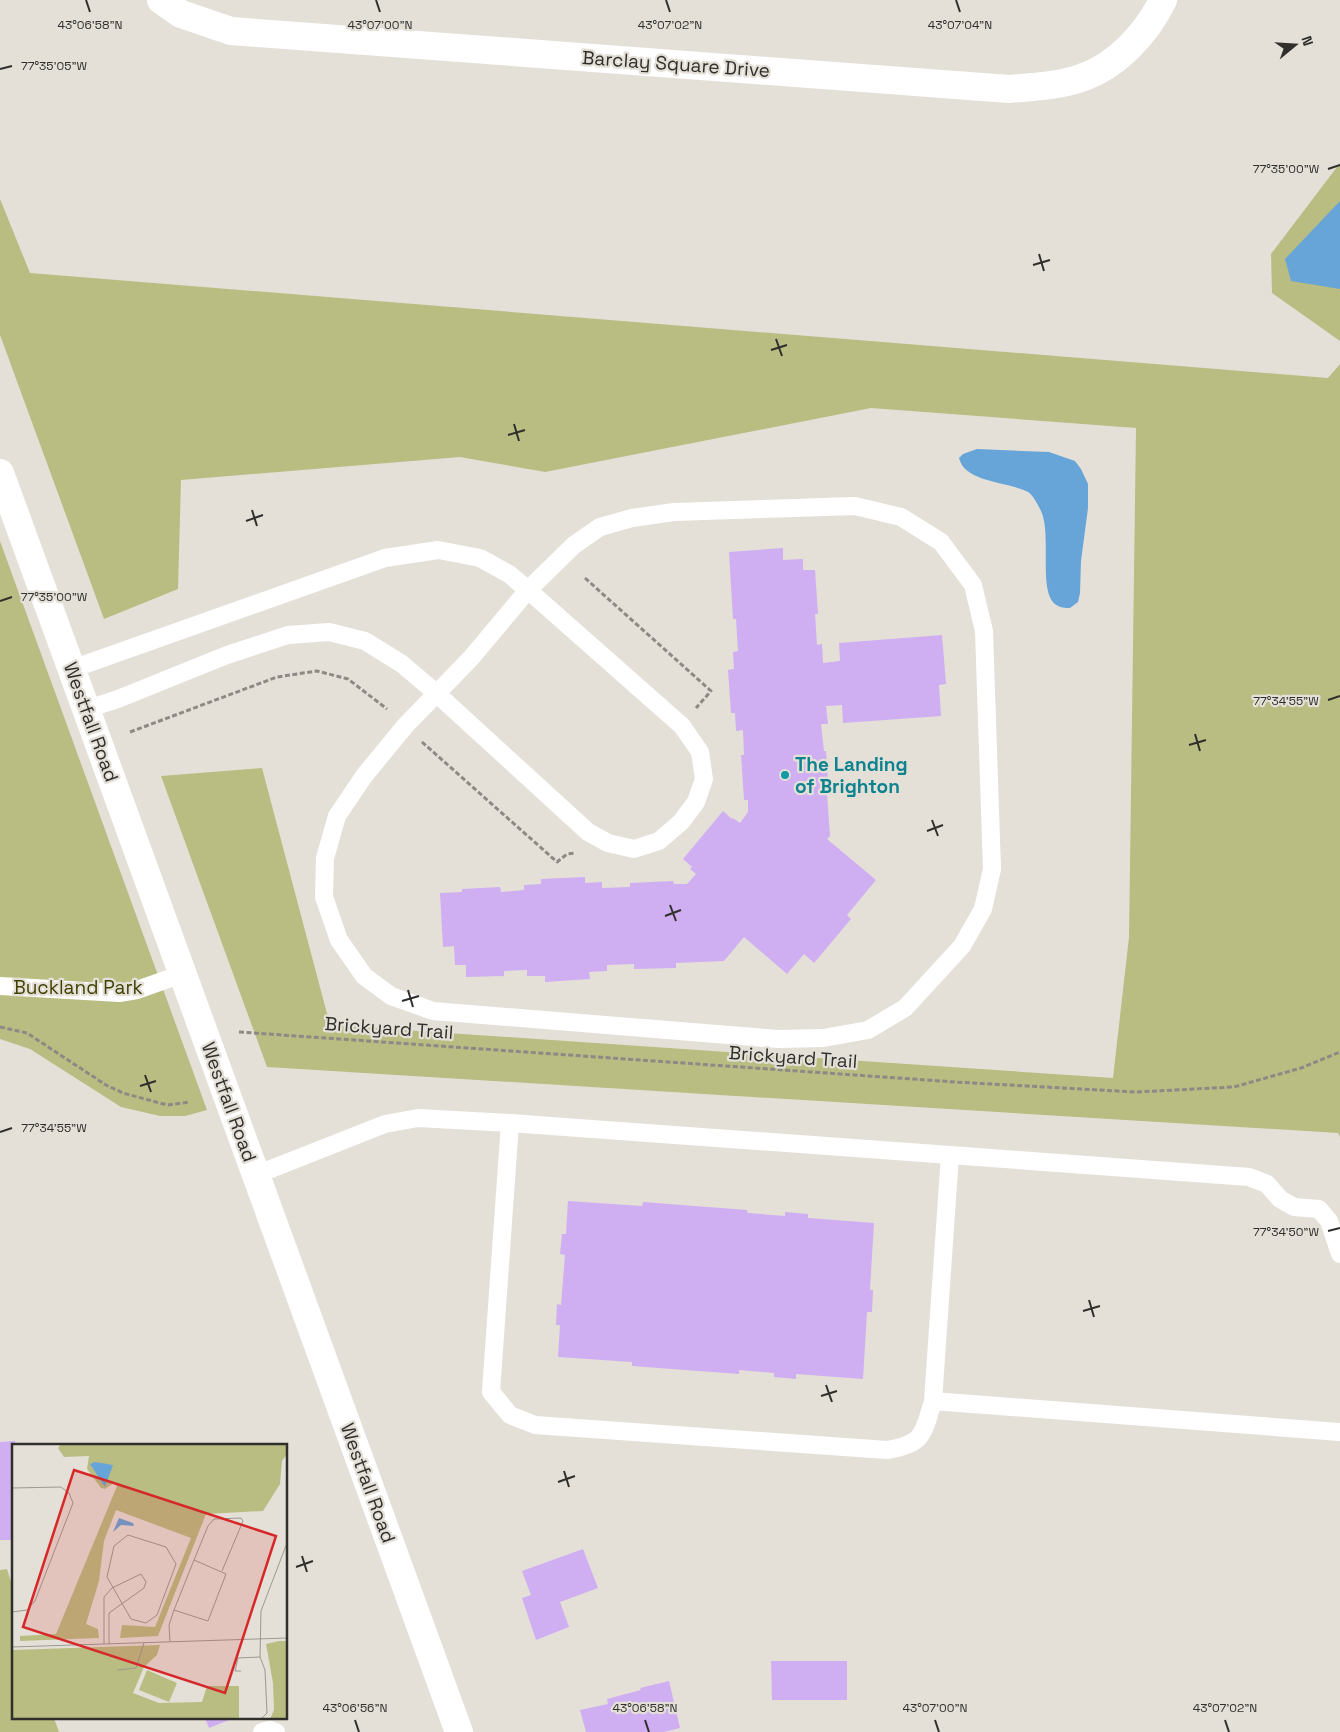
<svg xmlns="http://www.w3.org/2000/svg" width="1340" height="1732" viewBox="0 0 1340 1732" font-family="'Space Grotesk',sans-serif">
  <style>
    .green { fill: #b9bd82 }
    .water { fill: #67a5d9 }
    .building { fill: #cfaef2 }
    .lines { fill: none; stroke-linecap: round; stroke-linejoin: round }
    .path { stroke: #8d8a85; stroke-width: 3; stroke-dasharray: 5 2.5; stroke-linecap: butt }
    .service { stroke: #fff; stroke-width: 18 }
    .minor { stroke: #fff; stroke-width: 28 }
    .tertiary { stroke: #fff; stroke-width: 28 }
    .ticks { fill: none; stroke: #302f2c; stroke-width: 2 }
    .culture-dot { fill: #0f9aa8; stroke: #e4e0d8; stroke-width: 2 }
    .labels { text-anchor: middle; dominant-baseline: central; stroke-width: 4.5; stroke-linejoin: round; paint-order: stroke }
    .street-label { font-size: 19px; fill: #302f2c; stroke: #e4e0d8 }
    .culture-label { font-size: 19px; font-weight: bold; fill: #0d838f; stroke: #e4e0d8; text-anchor: start }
    .park-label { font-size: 19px; fill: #3f4001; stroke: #e4e0d8 }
    .inset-road { fill: none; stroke: #9c9993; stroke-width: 1 }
    .view { fill: #d62828; fill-opacity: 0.15; stroke: #d62828; stroke-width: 2.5 }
    .inset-edge { fill: none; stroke: #302f2c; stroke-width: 2.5 }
    .ticks-label { font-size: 12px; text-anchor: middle; fill: #302f2c; stroke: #e4e0d8; stroke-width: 4.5; stroke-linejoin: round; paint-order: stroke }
  </style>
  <rect width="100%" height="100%" fill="#e4e0d8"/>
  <path class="green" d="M1340 163V341L1272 293 1271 254Z
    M0 199 30 273 1328 378 1340 364V1137L1338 1133 267 1067 161 776 262 768 330 1025 1113 1078 1129 937 1136 428 871 408 545 472 460 457 181 480 178 589 104 619 0 335Z
    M0 541 207 1110 185 1116H160L121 1107 30 1049 0 1039Z
    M7 1569 14 1592V1718H54L59 1732H0V1570Z"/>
  <path class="water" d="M1340 201V289L1291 281 1285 259Z
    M977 449 1049 452 1075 461 1081 469 1088 484V508L1081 561 1080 593 1078 602 1070 608C1065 608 1060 608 1055 604 1038 590 1052 534 1041 511 1038 505 1033 495 1028 492 1007 481 965 483 959 458L963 454Z"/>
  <path class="building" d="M783 548V560L803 559V570H815L818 614H815L817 645 822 644 823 663 840 661 839 643 942 635 946 684 939 685 941 716 843 723 842 705 826 706 828 724H821L824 751H826L829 794H827L830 836 827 839 876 880 847 915 851 919 814 963 804 954 787 974 744 937 724 961 676 963V968L634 969V964L607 965V971L589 972 590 979 545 982V976H527V970L504 971V976L466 977V965H455L454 946 443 947 440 893 462 892V889L500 887 501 892 524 890V885L541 884V879L585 877V883L602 882V888L630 887V883L673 881 674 884H687L696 874 690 869 692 867 683 859 723 811 732 819 733 818 740 823 748 812V800H744L741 755H744L743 730 736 731 735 713H731L728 670 734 669 733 652 738 651 736 619H733L729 552Z
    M568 1201 642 1206 643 1202 747 1210 748 1213 785 1216V1212L808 1214V1218L874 1223 870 1290H873L872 1312H867L863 1379 796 1374V1379L774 1377V1373L739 1370V1374L632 1366V1362L558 1357 560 1325H556L557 1304 561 1305 565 1255 560 1254 562 1234H566Z
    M15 1441V1446H14V1540H0V1442Z
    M583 1549 598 1588 560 1602 569 1627 536 1640 522 1598 531 1595 522 1571Z
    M771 1661H847V1700H772Z
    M669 1681 680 1728 664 1732H586L580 1710 608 1704 607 1699 641 1690 640 1688Z
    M205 1718H234L209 1728Z"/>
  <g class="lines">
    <path class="path" d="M585 578 711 691 696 708
      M130 732 277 677 317 671 348 679 387 709
      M422 742 557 862 567 854 575 853
      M0 1027 27 1033 106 1085 123 1093 167 1105 190 1102
      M239 1032 955 1082 1135 1092 1234 1087 1301 1068 1340 1052"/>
    <path class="service" d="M855 506 901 517 941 542 973 585 984 631 992 869 983 909 962 946 905 1008 868 1030 823 1038 778 1039 433 1011 391 996 364 976 339 940 324 897 325 858 337 816 364 776 405 726 471 658 528 590 574 545 600 527 632 518 674 512Z
      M72 669 385 558 438 550 480 558 509 574 528 590 682 726 700 752 704 779 696 802 681 822 659 841 634 849 608 843 588 832 436 693 402 664 365 641 329 632 288 635 227 655 118 699 87 709
      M0 986 119 993 137 990 182 974
      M950 1155 1249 1177 1267 1184 1280 1199 1294 1207 1319 1209 1329 1221 1340 1254
      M256 1175 385 1124 418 1118 510 1123 491 1392 510 1415 535 1425 887 1450C924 1444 923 1434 933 1401L950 1155 510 1123
      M933 1401 1340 1432
      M262 1732 270 1730 276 1732"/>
    <path class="minor" d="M161 0 181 14 231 31 1009 89C1034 87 1058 86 1081 78 1117 66 1147 33 1163 0"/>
    <path class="tertiary" d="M0 473 459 1732"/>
  </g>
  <path class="ticks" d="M86 0 90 12M376 0 380 12M666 0 670 12M956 0 960 12M0 69 12 66M1328 169 1340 165M1039 254 1044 271M1033 265 1050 260M776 339 782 356M771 350 787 345M514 424 519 441M508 435 525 430M252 510 257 526M246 521 263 515M0 601 12 597M1328 700 1340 696M1195 734 1200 751M1189 745 1206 740M932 820 938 836M927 831 943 825M670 905 676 921M665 916 681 910M408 990 413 1007M402 1001 419 996M145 1075 151 1092M140 1086 156 1081M0 1132 12 1128M1328 1231 1340 1228M1089 1300 1094 1317M1083 1311 1100 1306M826 1385 832 1402M821 1396 837 1391M564 1471 569 1487M558 1482 575 1476M302 1556 307 1572M296 1567 313 1561M355 1720 359 1732M645 1720 649 1732M935 1720 939 1732M1225 1720 1229 1732"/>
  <circle class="culture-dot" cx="785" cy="775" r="5"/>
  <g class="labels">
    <g class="street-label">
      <text transform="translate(676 64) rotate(4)">Barclay Square Drive</text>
      <text transform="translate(91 722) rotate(70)">Westfall Road</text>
      <text transform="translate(389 1028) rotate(4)">Brickyard Trail</text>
      <text transform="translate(793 1057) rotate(4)">Brickyard Trail</text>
      <text transform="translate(229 1102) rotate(70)">Westfall Road</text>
      <text transform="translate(368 1483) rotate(70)">Westfall Road</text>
    </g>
    <g class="culture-label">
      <text x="795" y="764">The Landing<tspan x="795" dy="22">of Brighton</tspan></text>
    </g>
    <g class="park-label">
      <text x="78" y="987">Buckland Park</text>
    </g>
  </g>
  <g transform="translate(12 1444)">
    <rect width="275" height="275" fill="#e4e0d8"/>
    <path d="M49 0H275V10L270 17 268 40 251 67 194 70 146 192 108 194 110 181 143 183 179 94 104 66 92 97 87 137 74 180 86 185 87 194 8 197V192L44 190 105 42 103 38 93 45 89 44 75 25 77 12 52 13 46 4ZM267 197H275V275H258L262 266 261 239 254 200ZM148 201 145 211 132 223 121 249 147 259 190 258 195 242H227V275H0V206ZM135 226 165 239 157 258 127 246Z" fill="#b9bd82"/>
    <path d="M83 18 101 21 93 43 78 20ZM107 74 121 79 122 82 109 81 101 88Z" fill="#67a5d9"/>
    <path class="inset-road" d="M0 44 49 43 57 49 61 59 23 157 15 166 0 168M116 91 154 103 164 120 145 171 134 179 119 175 95 133 102 102ZM182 116 196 82 202 75 229 74 231 77 210 127M158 198 157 181 162 166 196 177 214 130 182 116 162 166M92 200V153L100 144 129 130 134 138 132 144 97 169V200M0 203 275 194M105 226 124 224 132 199M229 227H223L226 214 248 213M249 275 255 269 253 226 248 213 249 167 275 99"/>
    <path class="view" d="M62 26 264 92 213 249 11 183Z"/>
    <rect width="275" height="275" class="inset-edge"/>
  </g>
  <g class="ticks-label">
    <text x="90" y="29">43°06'58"N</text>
    <text x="380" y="29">43°07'00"N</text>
    <text x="670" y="29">43°07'02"N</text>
    <text x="960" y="29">43°07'04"N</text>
    <text x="54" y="70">77°35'05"W</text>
    <text x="1286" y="173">77°35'00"W</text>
    <text x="54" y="601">77°35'00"W</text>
    <text x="1286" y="705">77°34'55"W</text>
    <text x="54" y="1132">77°34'55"W</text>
    <text x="1286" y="1236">77°34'50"W</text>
    <text x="355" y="1712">43°06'56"N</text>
    <text x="645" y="1712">43°06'58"N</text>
    <text x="935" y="1712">43°07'00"N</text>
    <text x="1225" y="1712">43°07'02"N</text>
  </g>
  <g transform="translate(1295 45) rotate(72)" stroke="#e4e0d8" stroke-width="4" paint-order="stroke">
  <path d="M0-4L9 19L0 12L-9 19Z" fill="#302f2c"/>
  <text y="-8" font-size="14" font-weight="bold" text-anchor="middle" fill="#302f2c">N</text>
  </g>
</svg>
